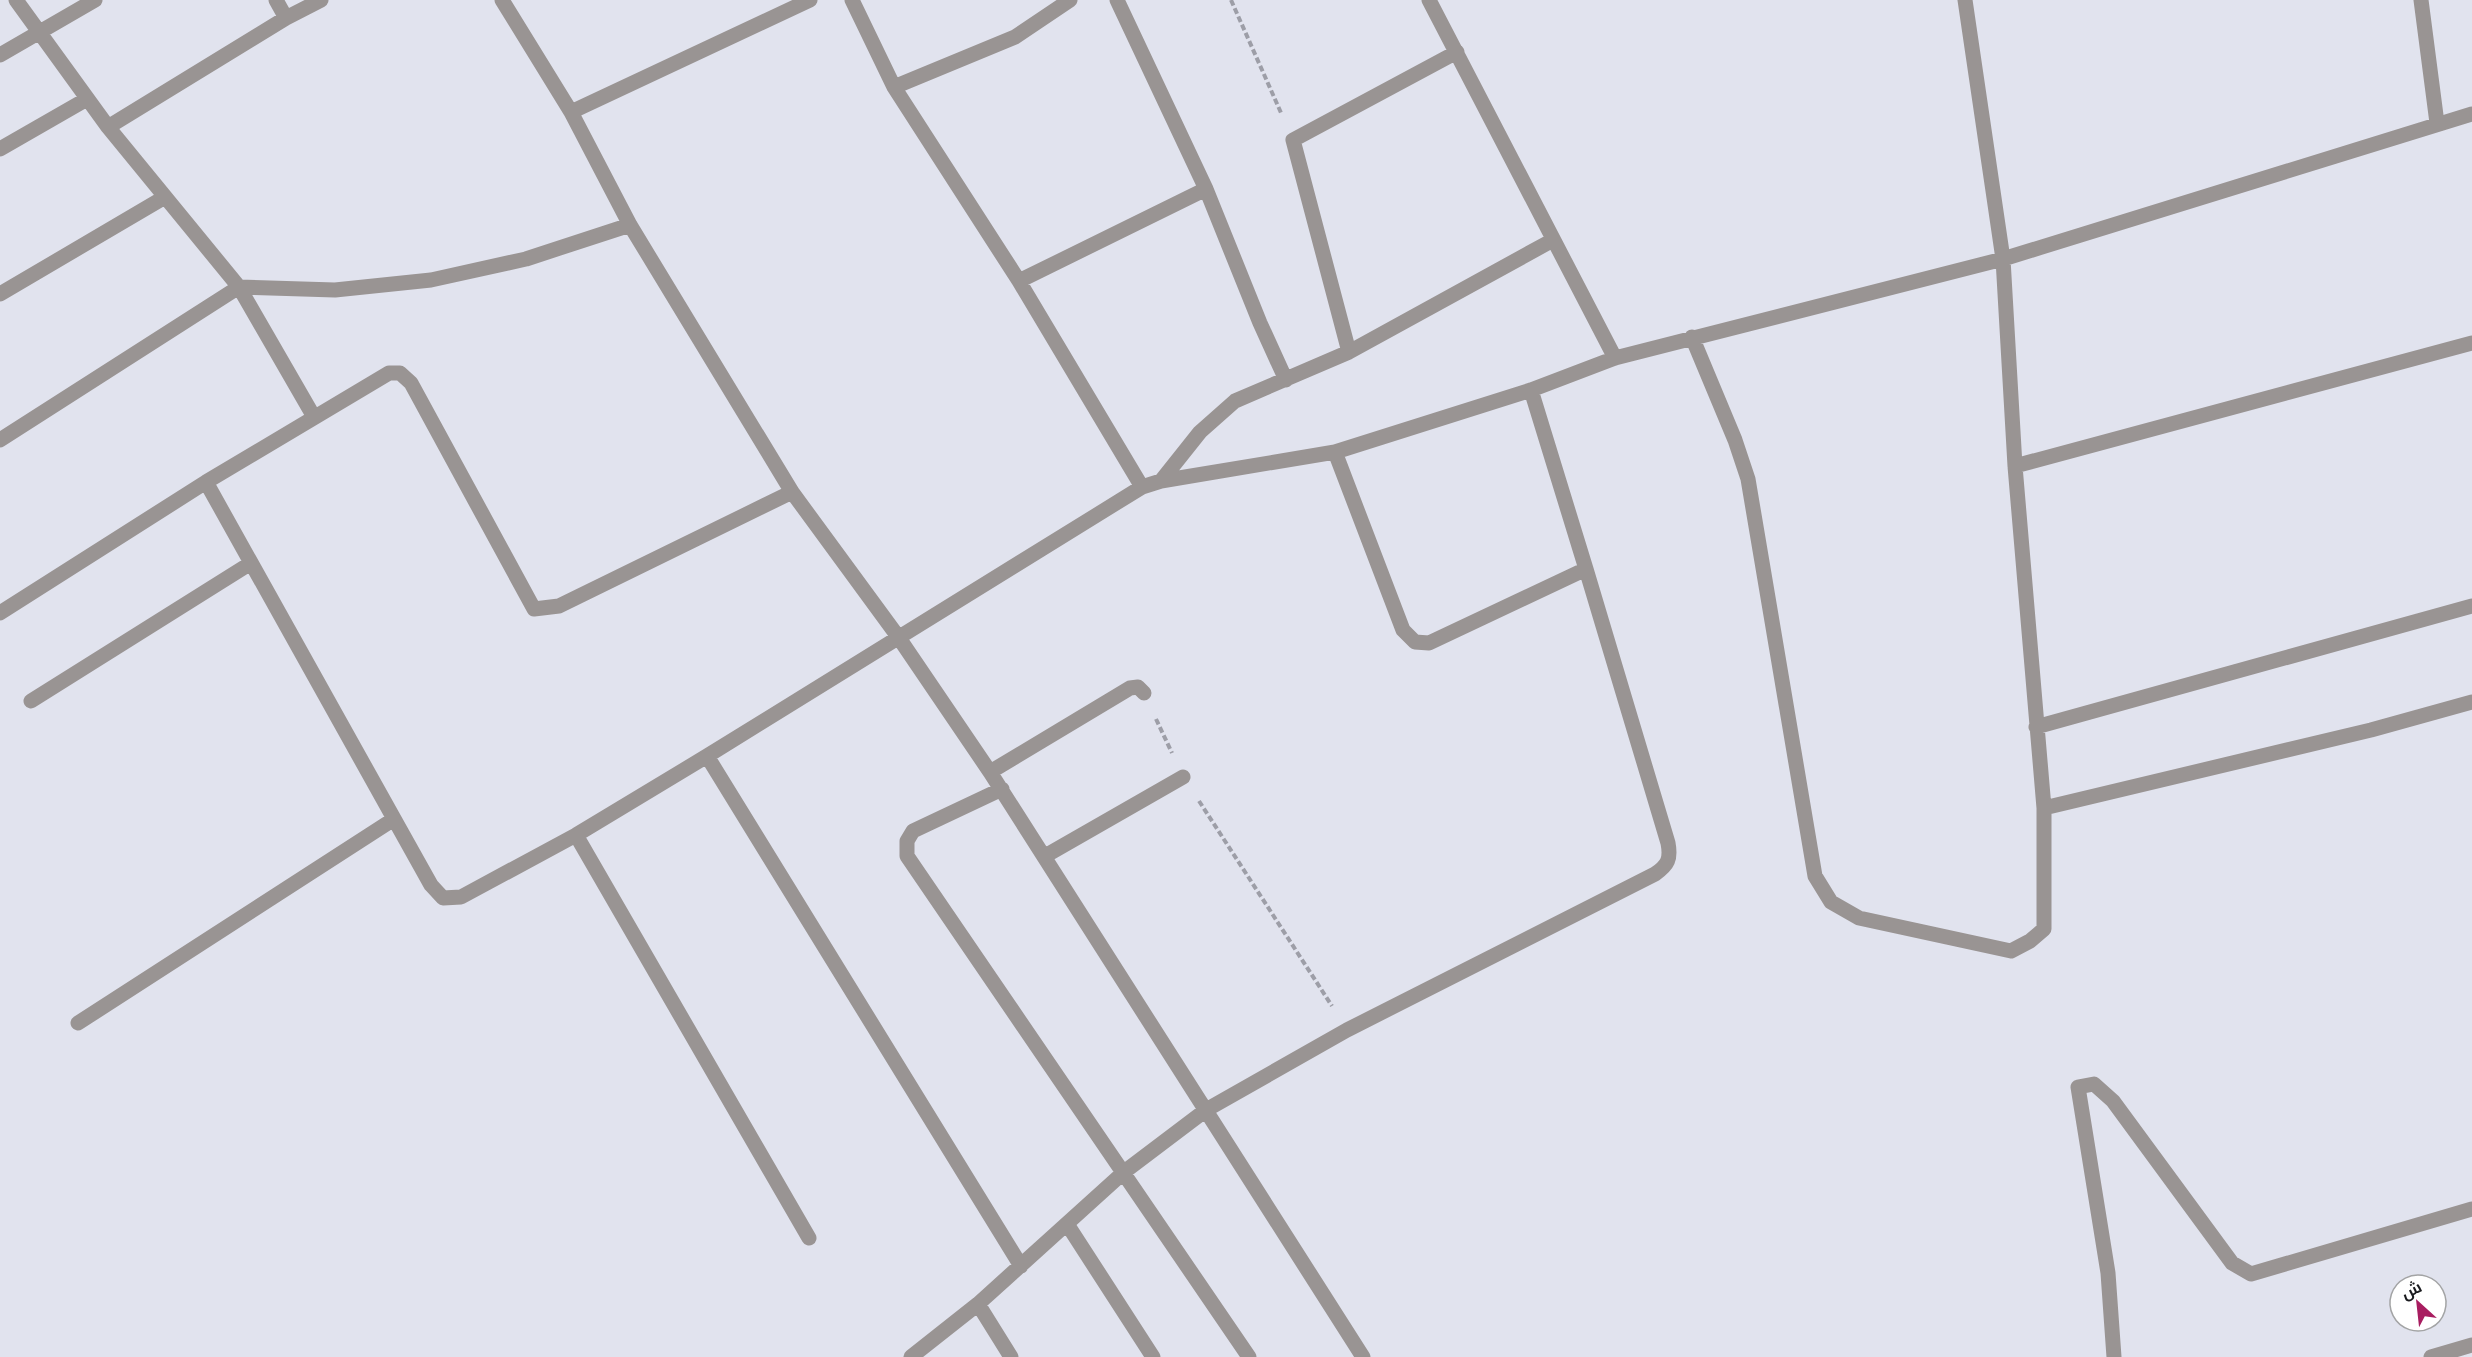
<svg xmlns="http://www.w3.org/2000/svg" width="2472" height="1357" viewBox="0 0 2472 1357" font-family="Inter,Cairo,sans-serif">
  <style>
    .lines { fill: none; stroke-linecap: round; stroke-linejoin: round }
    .path { stroke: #9d9ea7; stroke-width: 4; stroke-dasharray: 6 3; stroke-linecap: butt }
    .minor { stroke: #999493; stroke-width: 15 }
  </style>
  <rect width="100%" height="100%" fill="#e1e3ee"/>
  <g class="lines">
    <path class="path" d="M1231 0 1282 115
      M1156 719 1172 753
      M1199 801 1332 1006"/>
    <path class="minor" d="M16 0 108 127 239 287 314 417
      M276 0 286 18
      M502 0 571 112 630 225 792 492 899 638 990 772 1363 1357
      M852 0 894 87 1019 281 1142 487
      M1117 0 1206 189 1260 323 1286 380
      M1429 0 1615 358
      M2421 0 2437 123
      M0 55 95 0
      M894 87 1015 37 1070 0
      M571 112 810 0
      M108 127 286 18 321 0
      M0 149 87 99
      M1019 281 1206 189
      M0 294 165 197
      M1692 337 1735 440 1748 479 1815 876 1831 902 1859 918 2011 951 2030 941 2044 929V808L2015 466 2003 259 1965 0
      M1349 352 1293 140 1457 52
      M0 440 239 287 335 290 431 280 526 259 630 225
      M1335 452 1403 630 1415 642 1429 643 1586 569 1531 390
      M2015 466 2472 343
      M1161 481 1200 432 1235 401 1349 352 1553 240
      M206 482 431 885 443 898 461 897 576 835 707 756 1142 487 1161 481 1335 452 1531 390 1615 358 2003 259 2472 114
      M0 613 206 482 389 373H400L411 383 534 609 559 606 792 492
      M31 701 251 563
      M2036 727 2472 606
      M707 756 1021 1266
      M990 772 1130 688 1138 687 1144 693
      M1002 789 913 831 907 841V856L1249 1357
      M2044 808 2371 730 2472 702
      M576 835 809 1238
      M1045 856 1183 777
      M78 1023 394 819
      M1067 1224 1153 1357
      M978 1304 1011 1357
      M911 1357 978 1304 1124 1172 1206 1110 1347 1030 1655 874C1668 865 1671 859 1668 843L1586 569
      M2114 1357 2108 1273 2078 1087 2094 1084 2113 1101 2232 1263 2251 1274 2472 1209
      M2431 1357 2472 1345"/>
  </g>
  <g transform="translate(2418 1303) rotate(333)"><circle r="28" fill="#ffffff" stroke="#a3a4a5" stroke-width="1.5"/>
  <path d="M0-4.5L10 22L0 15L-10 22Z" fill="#a81d60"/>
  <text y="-9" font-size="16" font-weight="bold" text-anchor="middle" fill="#1a1b1f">ش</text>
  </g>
</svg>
